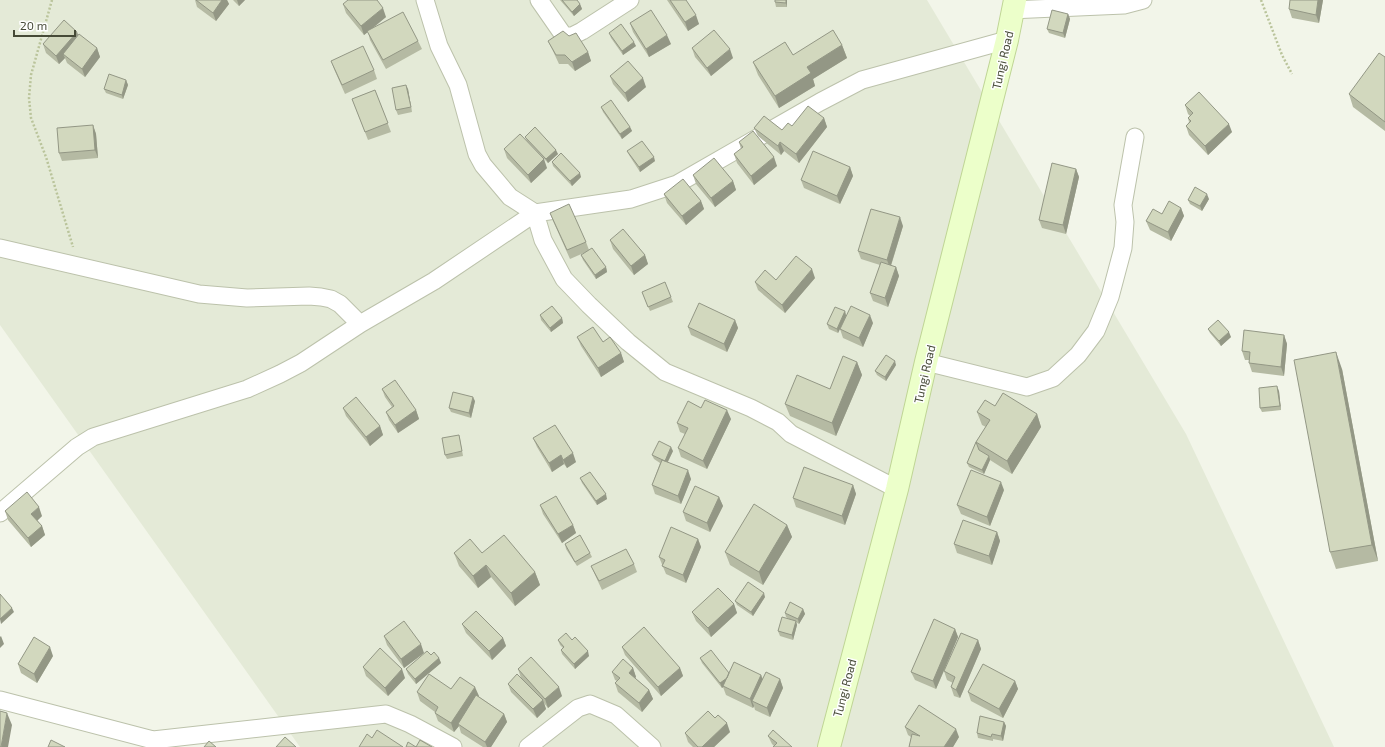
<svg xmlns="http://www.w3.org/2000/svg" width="1385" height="747" viewBox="0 0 1385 747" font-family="'Exo 2',sans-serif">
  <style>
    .residential { fill: #e4ead7 }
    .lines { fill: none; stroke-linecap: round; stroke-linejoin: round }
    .street-casing { stroke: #bcc2ab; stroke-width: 19 }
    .secondary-casing { stroke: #bfd595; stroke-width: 24 }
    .path { stroke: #bac49b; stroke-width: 2.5; stroke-dasharray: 2 2; stroke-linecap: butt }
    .street { stroke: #fff; stroke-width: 17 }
    .secondary { stroke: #ecffca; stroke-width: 22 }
    .wall { fill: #b5baa3 }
    .shaded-wall { fill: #939785 }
    .building { fill: #d2d8be; stroke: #939785 }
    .labels { text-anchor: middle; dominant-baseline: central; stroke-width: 3; stroke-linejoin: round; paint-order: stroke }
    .street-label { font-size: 12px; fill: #464a37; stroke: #fff }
  </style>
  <rect width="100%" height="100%" fill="#f2f5e9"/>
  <path class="residential" d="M0 0H927L1186 434 1334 747H300L0 325Z"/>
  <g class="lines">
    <g class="street-casing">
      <path id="street" d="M425 0 439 46 458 85 477 154 483 165 510 197 535 213 543 240 564 279 589 305 628 342 665 372 751 408 778 422 791 434 897 489
        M539 0 564 36H572L582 31 630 0
        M1012 10 1124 5 1143 0
        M0 248 199 294 247 298 309 296 321 297 331 299 340 304 360 324
        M926 362 1027 387 1053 378 1078 355 1096 331 1110 297 1123 248 1125 222 1123 205 1135 137
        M0 513 77 447 93 437 247 389 280 374 301 363 360 324 434 281 535 213 631 199 677 184 820 102 862 80 1007 40
        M0 700 153 740 386 714 410 724 453 747
        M528 747 578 708 590 704 616 715 652 747"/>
    </g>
    <g class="secondary-casing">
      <path id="secondary" d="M829 747 897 489 926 362 1007 40 1015 0"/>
    </g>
    <path class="path" d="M52 0 31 75 29 98 31 118 46 157 73 247
      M1261 0 1282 55 1292 74"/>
    <use href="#street" class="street"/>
    <use href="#secondary" class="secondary"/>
  </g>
  <path class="wall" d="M195 0H227L229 4 216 21 197 7Z
    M233 0H245L239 6Z
    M560 0H577L580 4 582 9 574 16Z
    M667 0H686L699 24 688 31Z
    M775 0H787V7H776L775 2Z
    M1323 0 1319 23 1292 18 1289 9Z
    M343 4 386 17 373 28 418 41 422 49 386 69 370 40 368 32 364 35 346 13Z
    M1068 14 1070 19 1065 38 1049 33 1047 29Z
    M630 23 671 44 649 57 633 32Z
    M77 32 78 35 97 48 100 57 85 77 67 63 65 58 59 64 46 53 43 44Z
    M609 33 636 46 623 55 611 38Z
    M548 41 588 52 591 61 575 71 568 64H559L552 49Z
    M842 45 847 58 813 79 815 86 779 108 758 75 753 62 793 55Z
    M692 48 733 58 711 76 695 57Z
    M1385 57V131L1353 107 1349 94Z
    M331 61 374 70 377 79 345 94 334 69Z
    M610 76 646 87 628 102 613 84Z
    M126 80 128 85 123 99 106 93 104 89Z
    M408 89 412 112 398 115 396 110Z
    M375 90 391 132 368 140 352 99Z
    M1185 105 1232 132 1208 155 1189 135 1186 126 1189 122 1188 118 1190 116 1188 114Z
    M601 107 630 127 632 131 622 139 603 112Z
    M824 118 827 127 799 163 784 151 781 155 758 136 754 128 782 130 792 126Z
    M93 125 96 134 98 158 62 161 59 153Z
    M525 137 558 154 548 163 527 141Z
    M739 142 777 166 754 185 737 163 734 154 741 149Z
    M504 149 547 168 531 183 507 158Z
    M627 151 655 161 640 172 629 155Z
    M552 162 581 177 572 186 553 166Z
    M850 167 853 176 840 204 804 188 801 180Z
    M1076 169 1079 177 1066 234 1042 228 1039 220Z
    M693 175 733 181 736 190 715 207 696 184Z
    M664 194 701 201 704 209 686 225 667 203Z
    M1209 199 1202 211 1190 204 1188 200Z
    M1181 208 1184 216 1171 241 1150 230 1146 221Z
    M550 213 586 242 589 250 606 267 607 272 596 279 583 260 581 255 586 252 570 259 553 221Z
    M903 226 891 266 896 267 899 276 888 307 873 301 870 293 880 265 861 259 858 251Z
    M610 240 645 255 648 264 634 275 613 249Z
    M815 278 785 313 758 290 755 282Z
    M642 292 671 297 673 302 650 311Z
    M845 311 846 315 873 323 863 347 843 338 840 329 838 333 829 329 827 324Z
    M540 315 562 318 563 323 551 332 541 320Z
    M735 320 738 328 727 352 691 335 688 327Z
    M1208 329 1231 337 1221 346 1210 333Z
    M1284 335 1287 344 1284 376 1252 372 1249 363V360H1245L1242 351Z
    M577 337 603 342 621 353 624 362 601 377 581 346Z
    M857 362 862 375 836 436 790 416 785 404 830 389Z
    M896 365 886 381 877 375 875 371Z
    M1342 369 1378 561 1336 569 1330 552Z
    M382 389 416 410 419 419 398 433 389 420 386 412 392 407 385 397Z
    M1279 391 1281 410 1262 412 1260 408Z
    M475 401 471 418 451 412 449 408Z
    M995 406 1037 414 1041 427 1012 474 990 460 984 474 969 467 967 463 976 442 986 427 982 425 977 412Z
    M343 408 380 426 383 435 370 446 346 416Z
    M701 408 731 419 707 469 681 457 678 448 685 434 680 432 677 423Z
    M459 435 460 439 463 456 447 459 445 455Z
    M533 438 576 462 567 468 564 464 552 472 537 447Z
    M673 451 668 462 691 479 681 504 655 494 652 485 660 463 654 459 652 455Z
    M580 478 607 499 597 505 582 483Z
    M853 485 856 494 845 525 796 507 793 498Z
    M1004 490 990 526 961 514 957 505Z
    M719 497 723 506 710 532 686 521 683 512Z
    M540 505 573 525 576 533 562 543 543 514Z
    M5 511 42 516 37 520 42 526 45 535 31 547 8 520Z
    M787 525 792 537 763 585 730 565 725 552Z
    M997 532 1000 541 992 565 957 553 954 544Z
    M698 539 701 547 686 583 666 574 659 557Z
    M565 544 590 553 592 557 577 566 566 549Z
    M454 553H482L535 572 540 585 515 606 491 577 478 588 459 566Z
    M634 564 637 572 602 590 595 575 591 566Z
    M765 597 753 616 737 605 735 601Z
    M734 604 737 613 711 637 696 621 692 612Z
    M803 609 805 614 799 624 796 622 797 625 793 640 780 636 778 631 789 619 786 617 785 613Z
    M462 624 503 638 506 646 492 660 466 633Z
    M955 629 958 637 944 671 978 640 981 649 960 698 954 696 951 687 953 683 947 680 944 671 936 689 915 680 911 672Z
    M384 636 424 653 404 668 387 645Z
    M558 640H572L589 656 575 669 562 654 561 650 563 648 560 645Z
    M622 647 680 668 683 676 661 696 625 655Z
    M431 655 439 658 441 663 416 684 408 674 406 669Z
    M53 656 37 683 21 673 18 664Z
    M700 658 729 673 761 675 763 679H780L783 688 770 717 755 710 754 706 753 708 726 695 723 687 722 688 702 663Z
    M363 667 405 678 388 696 366 676Z
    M633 668 636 677 635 678 649 690 653 699 642 712 618 692 615 683 617 681 615 680 612 672Z
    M518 669 562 696 548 708 544 703 546 709 537 718 511 692 508 684 521 678Z
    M1015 681 1018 689 1003 718 971 701 968 692Z
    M451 689 479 696H478L504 714 507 722 491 747H483L461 733 459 726 454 732 438 721 435 713V712L420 701 417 692Z
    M1004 722 1006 726 1003 741 993 739V741L978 738 977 733Z
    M905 727 959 737 953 747H909L911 737 908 735Z
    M730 732 714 747H693L688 742 685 733Z
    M768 736 792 747 774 746 772 744Z"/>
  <path class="shaded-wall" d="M222 0H227L229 4 216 21 213 13Z
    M237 0H245L239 6Z
    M786 0H787V7L786 3Z
    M1318 0H1323L1319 23 1316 15Z
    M580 4 582 9 574 16 572 12Z
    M383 8 386 17 364 35 361 26Z
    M1068 14 1070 19 1065 38 1063 33Z
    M696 15 699 24 688 31 685 22Z
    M77 32 80 41 63 54 65 58 59 64 56 56Z
    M667 35 671 44 649 57 646 49Z
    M634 42 636 46 623 55 622 51Z
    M842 45 847 58 813 79 815 86 779 108 775 96 807 67Z
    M97 48 100 57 85 77 82 69Z
    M730 49 733 58 711 76 707 68Z
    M588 52 591 61 575 71 572 62Z
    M643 78 646 87 628 102 625 93Z
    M126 80 128 85 123 99 122 95Z
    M406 85 408 89 412 112 411 107Z
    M824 118 827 127 799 163 796 154Z
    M1229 124 1232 132 1208 155 1205 146Z
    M93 125 96 134 98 158 95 150Z
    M630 127 632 131 622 139 620 134Z
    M780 142 784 151 781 155 778 146Z
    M556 150 558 154 548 163 546 159Z
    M654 157 655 161 640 172 639 167Z
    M774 157 777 166 754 185 751 176Z
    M544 159 547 168 531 183 528 175Z
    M850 167 853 176 840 204 837 196Z
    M1076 169 1079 177 1066 234 1063 225Z
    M580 173 581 177 572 186 570 181Z
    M733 181 736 190 715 207 711 198Z
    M1207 194 1209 199 1202 211 1200 206Z
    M701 201 704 209 686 225 682 216Z
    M1181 208 1184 216 1171 241 1168 232Z
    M900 217 903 226 890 268 887 260Z
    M645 255 648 264 634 275 631 266Z
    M606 267 607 272 596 279 595 275Z
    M896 267 899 276 888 307 885 298Z
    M812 269 815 278 785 313 782 305Z
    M845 311 846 316 838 333 837 329Z
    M870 315 873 323 863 347 859 338Z
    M562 318 563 323 551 332 550 328Z
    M735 320 738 328 727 352 724 344Z
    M1229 332 1231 337 1221 346 1219 341Z
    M1284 335 1287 344 1284 376 1281 367Z
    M1336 352 1342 369 1378 561 1372 545Z
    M621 353 624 362 601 377 598 368Z
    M895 361 896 365 886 381 885 377Z
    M857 362 862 375 836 436 832 423Z
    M1277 386 1279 391 1281 410 1280 406Z
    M473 397 475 401 471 418 469 413Z
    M416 410 419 419 398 433 395 425Z
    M727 410 731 419 707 469 703 461Z
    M1037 414 1041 427 1012 474 1007 461Z
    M380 426 383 435 370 446 366 437Z
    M671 447 673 451 666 465 664 461Z
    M573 453 576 462 567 468 563 460Z
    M561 455 564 464 552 472 549 463Z
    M989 456 990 460 984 474 982 470Z
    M688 470 691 479 681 504 678 496Z
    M1001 482 1004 490 990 526 987 517Z
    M853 485 856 494 845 525 842 516Z
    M606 494 607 499 597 505 596 501Z
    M719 497 723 506 710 532 707 523Z
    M39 507 42 516 35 523 31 514Z
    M573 525 576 533 562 543 558 534Z
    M787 525 792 537 763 585 759 572Z
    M42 526 45 535 31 547 28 538Z
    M997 532 1000 541 992 565 989 556Z
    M698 539 701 547 686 583 683 575Z
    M486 565 491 577 478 588 473 576Z
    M535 572 540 585 515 606 511 593Z
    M764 593 765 597 753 616 751 612Z
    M734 604 737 613 711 637 708 628Z
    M12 608 14 612 1 624 0 619Z
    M803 609 805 614 799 624 798 619Z
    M796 621 797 625 793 640 792 635Z
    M955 629 958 637 936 689 933 681Z
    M1 636 4 644 0 648V637Z
    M503 638 506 646 492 660 489 651Z
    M978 640 981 649 960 698 956 690Z
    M421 644 424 653 404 668 401 659Z
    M50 647 53 656 37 683 34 674Z
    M588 651 589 656 575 669 574 664Z
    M439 658 441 663 416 684 415 679Z
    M633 668 636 677 632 682 629 673Z
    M680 668 683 676 661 696 658 687Z
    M402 669 405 678 388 696 385 688Z
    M731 675 733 679 722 688 720 683Z
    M761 675 764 684 752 701 754 706 753 708 750 699Z
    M780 679 783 688 770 717 767 708Z
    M1015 681 1018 689 1003 718 999 709Z
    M475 687 479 696 459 725 458 724 459 726 454 732 451 723Z
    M559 687 562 696 548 708 545 699Z
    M649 690 653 699 642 712 639 703Z
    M543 700 546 709 537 718 533 709Z
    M7 713 12 725 8 747H1Z
    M504 714 507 722 491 747H487L485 742Z
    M1004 722 1006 726 1003 741 1001 736Z
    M727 723 730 732 714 747H702Z
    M956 729 959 737 953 747H944Z"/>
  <path class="building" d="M196 0H222L213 13Z
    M348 0H377L383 8 361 26 343 4Z
    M562 0H577L580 4 572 12Z
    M670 0H686L696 15 685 22Z
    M775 0H786V3L775 2Z
    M1290 0H1318L1316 15 1289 9Z
    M651 10 667 35 646 49 630 23Z
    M1052 10 1068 14 1063 33 1047 29Z
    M403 12 418 41 383 60 367 31Z
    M64 20 77 32 56 56 43 44Z
    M621 24 634 42 622 51 609 33Z
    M714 30 730 49 707 68 692 48Z
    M833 30 842 45 807 67 811 73 775 96 753 62 785 42 793 55Z
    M563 31 569 36 576 33 588 52 572 62 565 55H556L548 41Z
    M79 34 97 48 82 69 63 54Z
    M363 46 374 70 342 85 331 61Z
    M1379 53 1385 57V122L1349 94Z
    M628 61 643 78 625 93 610 76Z
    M109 74 126 80 122 95 104 89Z
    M406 85 411 107 396 110 392 88Z
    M375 90 388 123 365 132 352 99Z
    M1199 92 1229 124 1205 146 1186 126 1191 121 1188 118 1193 113 1185 105Z
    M611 100 630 127 620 134 601 107Z
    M808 106 824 118 796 154 780 142 778 146 754 128 764 116 782 130 788 123 792 126Z
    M93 125 95 150 59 153 57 128Z
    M535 127 556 150 546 159 525 137Z
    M753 131 774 157 751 176 734 154 743 147 739 142Z
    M520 134 544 159 528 175 504 149Z
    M642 141 654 157 639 167 627 151Z
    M813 151 850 167 837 196 801 180Z
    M561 153 580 173 570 181 552 162Z
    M714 158 733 181 711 198 693 175Z
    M1052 163 1076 169 1063 225 1039 220Z
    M683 179 701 201 682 216 664 194Z
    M1195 187 1207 194 1200 206 1188 200Z
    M1169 201 1181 208 1168 232 1146 221 1153 209 1162 214Z
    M569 204 586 242 567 250 550 213Z
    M871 209 900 217 887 260 858 251Z
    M623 229 645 255 631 266 610 240Z
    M592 248 606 267 595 275 581 255Z
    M796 256 812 269 782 305 755 282 765 270 776 280Z
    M881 262 896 267 885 298 870 293Z
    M665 282 671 297 648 307 642 292Z
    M699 303 735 320 724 344 688 327Z
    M552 306 562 318 550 328 540 315Z
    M851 306 870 315 859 338 840 329Z
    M835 307 845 311 837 329 827 324Z
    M1218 320 1229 332 1219 341 1208 329Z
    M593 327 603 342 610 337 621 353 598 368 577 337Z
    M1244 330 1284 335 1281 367 1249 363 1250 352 1242 351Z
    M1336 352 1372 545 1330 552 1294 360Z
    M886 355 895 361 885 377 875 371Z
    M843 356 857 362 832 423 785 404 797 375 830 389Z
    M395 380 416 410 395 425 386 412 394 406 382 389Z
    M1277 386 1280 406 1260 408 1259 388Z
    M453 392 473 397 469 413 449 408Z
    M1003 393 1037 414 1007 461 976 442 990 420 977 412 985 400 995 406Z
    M356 397 380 426 366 437 343 408Z
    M705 400 727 410 703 461 678 448 688 428 677 423 688 401 701 408Z
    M555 425 573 453 563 460 561 455 549 463 533 438Z
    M459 435 462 451 445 455 442 438Z
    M659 441 671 447 665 461 652 455Z
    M976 442 979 450 989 456 982 470 967 463Z
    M662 460 688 470 678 496 652 485Z
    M804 467 853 485 842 516 793 498Z
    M971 470 1001 482 987 517 957 505Z
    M590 472 606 494 596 501 580 478Z
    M695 486 719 497 707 523 683 512Z
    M27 492 39 507 31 514 42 526 28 538 5 511Z
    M556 496 573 525 558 534 540 505Z
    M754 504 787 525 759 572 725 552Z
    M963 520 997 532 989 556 954 544Z
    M671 527 698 539 683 575 662 566 665 560 659 557Z
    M504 535 535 572 511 593 486 565 473 576 454 553 470 539 482 553Z
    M580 535 590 553 575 562 565 544Z
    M626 549 634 564 599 581 591 566Z
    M748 582 764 593 751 612 735 601Z
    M718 588 734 604 708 628 692 612Z
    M0 594 12 608 0 619Z
    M790 602 803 609 798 619 785 613Z
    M476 611 503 638 489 651 462 624Z
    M782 617 796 621 792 635 778 631Z
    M934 619 955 629 933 681 911 672Z
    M404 621 421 644 401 659 384 636Z
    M644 627 680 668 658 687 622 647Z
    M566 633 572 640 575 637 588 651 574 664 561 650 564 647 558 640Z
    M961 633 978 640 956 690 951 687 955 677 944 671Z
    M34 637 50 647 34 674 18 664Z
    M380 648 402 669 385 688 363 667Z
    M711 650 729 673 727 678 720 683 700 658Z
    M427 651 431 655 434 652 439 658 415 679 406 669Z
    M531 657 559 687 545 699 518 669Z
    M623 659 633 668 629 673 649 690 639 703 615 683 620 678 612 672Z
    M734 662 761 675 750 699 723 686Z
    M983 664 1015 681 999 709 968 692Z
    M766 672 780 679 767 708 752 701Z
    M429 674 451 689 460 677 475 687 451 723 435 713 438 707 417 692Z
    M517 674 543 700 533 709 508 684Z
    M476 695 504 714 485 742 458 724Z
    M919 705 956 729 944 747H909L912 734 920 736 905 727Z
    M0 711 7 713 1 747H0Z
    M708 711 715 718 718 715 727 723 702 747H698L685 733Z
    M980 716 1004 722 1001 736 992 734 991 737 977 733Z
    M377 730 403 747H359L367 734 372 738Z
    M773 730 792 747H773L777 743 768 736Z
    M285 737 296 747H276Z
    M51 740 65 747H48Z
    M420 740 432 747H416Z
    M209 741 216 747H204Z
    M408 742 416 747H406Z"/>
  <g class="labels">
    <g class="street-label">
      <text transform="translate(1002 60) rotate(-77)">Tungi Road</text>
      <text transform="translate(924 374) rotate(-77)">Tungi Road</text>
      <text transform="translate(844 688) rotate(-75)">Tungi Road</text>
    </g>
  </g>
  <path d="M14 30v6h61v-6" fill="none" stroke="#464a37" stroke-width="2"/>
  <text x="20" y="30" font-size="12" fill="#464a37" stroke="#ffffff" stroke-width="3" paint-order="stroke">20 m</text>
</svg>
